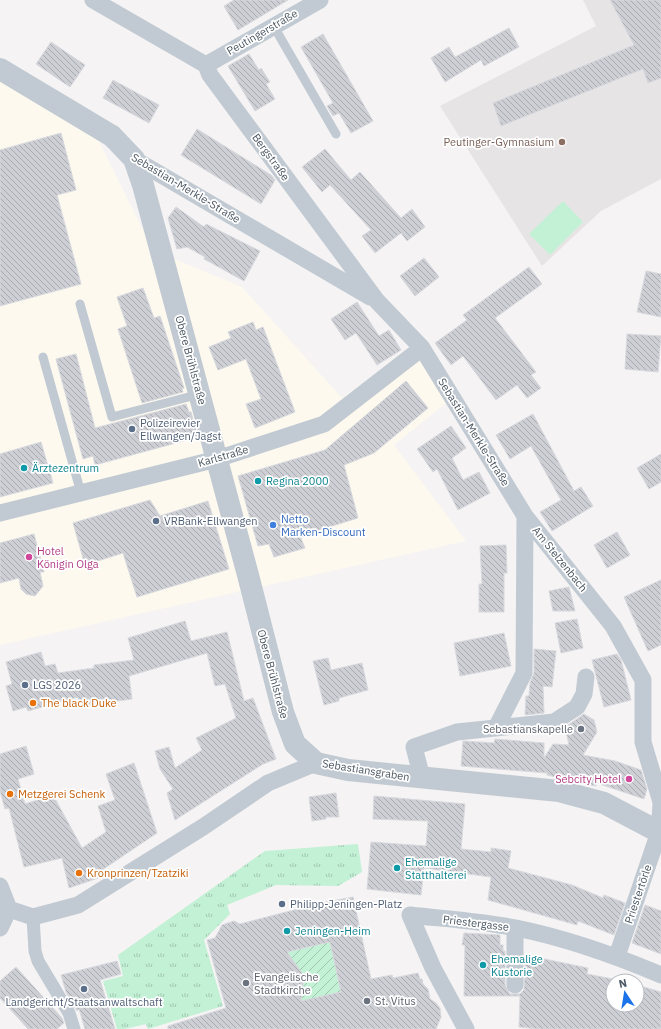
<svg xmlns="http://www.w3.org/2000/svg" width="661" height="1029" viewBox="0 0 661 1029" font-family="'IBM Plex Sans',sans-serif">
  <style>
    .commercial { fill: #fdf9ef }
    .education { fill: #e6e4e5 }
    .grass { fill: url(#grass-tufts) }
    .garden { fill: url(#garden-furrows) }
    .pitch { fill: #c3f1d5 }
    .building { fill: url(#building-back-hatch); stroke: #d7d9de; fill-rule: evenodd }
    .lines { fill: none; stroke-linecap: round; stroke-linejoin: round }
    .service { stroke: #c1cad2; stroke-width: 9 }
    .pedestrian { stroke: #c1cad2; stroke-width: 13 }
    .minor { stroke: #c1cad2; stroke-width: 17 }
    .tertiary { stroke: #c1cad2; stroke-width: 22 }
    .education-dot { fill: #8d6e63; stroke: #fff; stroke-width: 1.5 }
    .service-dot { fill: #5c6f8a; stroke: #fff; stroke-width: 1.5 }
    .culture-dot { fill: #0f9aa8; stroke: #fff; stroke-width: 1.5 }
    .shop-dot { fill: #3f7fe0; stroke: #fff; stroke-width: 1.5 }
    .hotel-dot { fill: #d1479c; stroke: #fff; stroke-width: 1.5 }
    .food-dot { fill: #e8710a; stroke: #fff; stroke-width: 1.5 }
    .worship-dot { fill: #6b7280; stroke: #fff; stroke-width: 1.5 }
    .labels { text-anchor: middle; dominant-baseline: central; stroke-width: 3.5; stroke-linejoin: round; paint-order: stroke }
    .street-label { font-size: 11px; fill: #4a5661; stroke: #fff }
    .education-label { font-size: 11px; fill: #785e54; stroke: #fff; text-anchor: end }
    .service-label { font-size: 11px; fill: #4e5e75; stroke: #fff; text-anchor: start }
    .culture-label { font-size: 11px; fill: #0d838f; stroke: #fff; text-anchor: start }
    .shop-label { font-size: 11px; fill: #366cbe; stroke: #fff; text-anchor: start }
    .hotel-label { font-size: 11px; fill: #b23c85; stroke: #fff; text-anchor: start }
    .food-label { font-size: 11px; fill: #c56008; stroke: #fff; text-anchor: start }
    .worship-label { font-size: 11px; fill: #5b616d; stroke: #fff; text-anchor: start }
  </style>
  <defs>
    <pattern id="grass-tufts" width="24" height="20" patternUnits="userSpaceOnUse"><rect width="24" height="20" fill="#c3f1d5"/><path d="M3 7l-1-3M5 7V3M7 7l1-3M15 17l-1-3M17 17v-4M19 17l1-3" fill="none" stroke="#a0c6b0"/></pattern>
    <pattern id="garden-furrows" width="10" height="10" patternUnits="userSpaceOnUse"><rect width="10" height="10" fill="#c3f1d5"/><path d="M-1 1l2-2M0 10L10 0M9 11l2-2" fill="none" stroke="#a0c6b0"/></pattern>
    <pattern id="building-back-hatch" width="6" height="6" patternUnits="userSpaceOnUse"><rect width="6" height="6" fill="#cdcfd5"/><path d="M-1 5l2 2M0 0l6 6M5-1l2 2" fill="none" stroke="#a8abb0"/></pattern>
  </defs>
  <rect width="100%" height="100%" fill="#f5f3f3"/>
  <path class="commercial" d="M0 62 87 117 153 250 242 287 342 398 422 342 457 394 394 445 466 541 0 645Z"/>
  <path class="education" d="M583 0H661V179L601 211 542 266 440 106 596 26Z"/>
  <path class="grass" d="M358 844 362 872 338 886 276 885 227 905 230 914 204 940 223 1006 148 1029 146 1024 125 1029H117L103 981 123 976 118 955 265 851Z"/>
  <path class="garden" d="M330 942 341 992 286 1005 275 955Z"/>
  <path class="pitch" d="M563 201 583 222 550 255 529 234Z"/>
  <path class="building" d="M234 0H288L238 30 224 6Z
    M610 0H661V78L648 83 643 69 501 126 493 103 634 45Z
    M509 28 519 47 484 66 481 60 445 82 431 58 449 47 455 57Z
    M323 34 373 121 351 133 339 113 333 116 327 106 333 103 301 47Z
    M51 42 85 65 70 87 36 64Z
    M249 54 259 70 261 68 270 82 266 84 275 99 255 111 228 66Z
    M113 80 159 105 149 123 103 98Z
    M197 129 271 175 275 180 261 204 181 155Z
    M61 133 76 190 57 195 81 284 0 306V150Z
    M325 149 351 180 360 172 401 218 412 209 425 227 407 241 401 233 375 253 362 236 371 230 330 185 322 192 302 167Z
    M176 207 204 227 206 224 260 251 244 281 204 259 205 257 187 247 177 249 168 218Z
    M424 258 439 277 415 296 400 276Z
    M529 267 542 284 495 318 536 372 531 375 541 388 527 398 517 385 496 400 463 356 451 365 435 343 467 320 463 315Z
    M646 271 661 274V317L637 312Z
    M143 288 154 318 160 316 184 388 182 389 183 392 142 403 118 329 127 326 117 297Z
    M357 302 379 336 389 330 401 350 377 365 356 333 345 340 331 319Z
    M253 322 256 330 263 327 295 412 255 428 246 404 261 399 246 359 218 370 209 347 231 338 228 332Z
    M627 334 661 336 658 372 625 369Z
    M76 354 95 428 186 404 189 412H191L198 437 95 465 93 456 83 459 56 359Z
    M406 381 428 408 374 453 344 465 358 518 300 536 305 548 274 557 269 544 258 546 238 476 325 450Z
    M533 414 574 491 581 487 593 506 552 531 540 512 561 500 531 446 510 459 496 435Z
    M451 426 466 448 452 458 463 480 479 472 490 493 458 510 437 469 433 472 417 449Z
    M41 442 53 483 0 497V454Z
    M661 454V482L649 489 637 468Z
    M150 500 160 516 208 501 229 569 137 597 123 553 85 565 73 523Z
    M617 532 630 555 607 568 594 545Z
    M34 534 44 572H40L43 586 35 596 26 594 21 589 19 578 0 583V543Z
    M506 545 507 573H504V612H479V584H482L480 546Z
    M661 580V645L648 651 624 597Z
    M569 587 575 611H553L549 591Z
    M577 619 583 648 561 653 555 623Z
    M185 621 191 641 227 632 244 701 253 698 276 759 263 764 175 820 167 793 173 789 160 769 155 751 169 747 175 768 202 750 196 738 236 718 225 684 215 686 207 653 129 676 132 699 80 706 78 697 28 711 26 707 13 711 6 686 12 684 6 662 41 652 45 666 55 664 58 673 94 668V665L134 660 128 638Z
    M504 633 511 666 460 676 454 643Z
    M534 649 556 651 552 687 543 686 544 713 525 715 526 696H529L530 683 534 673Z
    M617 654 621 660 631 700 604 707 592 660Z
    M328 658 331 670 362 663 368 690 339 698V701L324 705 313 661Z
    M584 714 594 720 597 732 583 755 615 761 641 770 647 789 644 799 597 783 596 786 547 775V773L461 766 463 741 494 743 495 739 544 743V758L553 744 569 745 565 727Z
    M26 746 34 774 18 779 25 804 53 795 82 848 106 832 98 806 115 800 106 774 134 763 157 833 96 874 98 878 69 888 62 858 24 867 9 808 5 809 0 791V754Z
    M336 793 339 817H326V819L312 821 309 797Z
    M374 796 465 804 461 849 491 852V848L511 851 508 868 572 885 603 898 604 895 625 903 614 935 578 921 577 925 488 900 491 877 424 868 421 895 367 889 371 842 426 846 428 821 373 819Z
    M353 897 371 979 392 975 393 978 418 973 420 979H422L423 984 428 989 430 999 436 1003 440 1008 441 1017 436 1029H168V1026L226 1008 207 940 215 938 222 925 234 921 240 924 321 903ZM330 942 341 992 301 1001 304 976 287 952Z
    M645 905 661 911V954L632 943Z
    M464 933 500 935V945H503V951H505V985L510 994H520L524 990 525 955 588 968 587 974 613 979V1005H637V985L661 992V1029H538L519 1027 520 996H464L465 945H462Z
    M117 961 121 974 100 980 115 1029H85L79 1009 77 1011 66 992 61 975Z
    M16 967 62 1018 64 1023 57 1029H28L0 998V981Z"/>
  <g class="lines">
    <path class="service" d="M273 25 336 134
      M80 304 112 417 200 394
      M43 357 81 493"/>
    <path class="pedestrian" d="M33 917 35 951 38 961 69 1013 74 1029"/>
    <path class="minor" d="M93 0 206 65 210 75 377 301 422 348 525 516 613 626 643 680V742L661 802
      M206 65 320 0
      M134 159 370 297
      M0 513 217 459 324 424 422 348
      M497 726 524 673 525 516
      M422 778 414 747 457 732 554 722 577 707 584 694 586 677
      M0 886 9 909
      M9 909 33 917 78 905 203 827 268 783 316 763
      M410 915C445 919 481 921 516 928 566 938 614 955 661 975
      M410 915 433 968 466 1029
      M0 928 9 909
      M617 956 659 832 661 804
      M515 985V928"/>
    <path class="tertiary" d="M0 69 112 136 134 159 143 185 248 575 283 712 295 744 316 763 348 770 559 791 604 803 661 833"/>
  </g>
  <circle class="education-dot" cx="562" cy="142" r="4"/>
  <g class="service-dot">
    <circle cx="132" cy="429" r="4"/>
    <circle cx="156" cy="521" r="4"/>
    <circle cx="25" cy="685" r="4"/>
    <circle cx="282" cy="904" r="4"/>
    <circle cx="84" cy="989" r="4"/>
  </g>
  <g class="culture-dot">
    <circle cx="24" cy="468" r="4"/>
    <circle cx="258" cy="481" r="4"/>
    <circle cx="397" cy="868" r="4"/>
    <circle cx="287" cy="931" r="4"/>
    <circle cx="483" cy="965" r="4"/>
  </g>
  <circle class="shop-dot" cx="273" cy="525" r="4"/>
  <g class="hotel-dot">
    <circle cx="29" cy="557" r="4"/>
    <circle cx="629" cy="779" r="4"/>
  </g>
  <g class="food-dot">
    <circle cx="33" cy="703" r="4"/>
    <circle cx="10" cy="794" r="4"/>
    <circle cx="79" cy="873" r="4"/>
  </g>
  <g class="worship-dot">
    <circle cx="581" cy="729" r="4"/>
    <circle cx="246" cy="983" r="4"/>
    <circle cx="367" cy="1001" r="4"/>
  </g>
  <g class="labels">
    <g class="street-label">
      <text transform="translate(262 32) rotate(-30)">Peutingerstraße</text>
      <text transform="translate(271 157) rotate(54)">Bergstraße</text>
      <text transform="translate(186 188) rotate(31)">Sebastian-Merkle-Straße</text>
      <text transform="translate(191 360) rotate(75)">Obere Brühlstraße</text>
      <text transform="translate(474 432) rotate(58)">Sebastian-Merkle-Straße</text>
      <text transform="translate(223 456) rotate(-16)">Karlstraße</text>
      <text transform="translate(560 559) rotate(51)">Am Stelzenbach</text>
      <text transform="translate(273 674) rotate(75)">Obere Brühlstraße</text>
      <text transform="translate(366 770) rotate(9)">Sebastiansgraben</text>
      <text transform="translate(638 894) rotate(-71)">Priestertörle</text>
      <text transform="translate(476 923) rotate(7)">Priestergasse</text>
    </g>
    <g class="education-label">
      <text x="554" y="142">Peutinger-Gymnasium</text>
    </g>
    <g class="service-label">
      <text x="140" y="423">Polizeirevier<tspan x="140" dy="13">Ellwangen/Jagst</tspan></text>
      <text x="164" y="521">VRBank-Ellwangen</text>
      <text x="33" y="685">LGS 2026</text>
      <text x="290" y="904">Philipp-Jeningen-Platz</text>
      <text x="84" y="1002" text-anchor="middle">Landgericht/Staatsanwaltschaft</text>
    </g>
    <g class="culture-label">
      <text x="32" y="468">Ärztezentrum</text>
      <text x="266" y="481">Regina 2000</text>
      <text x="405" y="862">Ehemalige<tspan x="405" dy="13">Statthalterei</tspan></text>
      <text x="295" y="931">Jeningen-Heim</text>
      <text x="491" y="959">Ehemalige<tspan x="491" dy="13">Kustorie</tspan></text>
    </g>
    <g class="shop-label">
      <text x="281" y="519">Netto<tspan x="281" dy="13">Marken-Discount</tspan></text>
    </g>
    <g class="hotel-label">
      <text x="37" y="551">Hotel<tspan x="37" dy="13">Königin Olga</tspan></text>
      <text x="621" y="779" text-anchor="end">Sebcity Hotel</text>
    </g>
    <g class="food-label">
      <text x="41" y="703">The black Duke</text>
      <text x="18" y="794">Metzgerei Schenk</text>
      <text x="87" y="873">Kronprinzen/Tzatziki</text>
    </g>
    <g class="worship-label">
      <text x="573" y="729" text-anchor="end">Sebastianskapelle</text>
      <text x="254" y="977">Evangelische<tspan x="254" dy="13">Stadtkirche</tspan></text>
      <text x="375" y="1001">St. Vitus</text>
    </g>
  </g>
  <g transform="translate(625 993) rotate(348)"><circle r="19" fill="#ffffff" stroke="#b7bbc0"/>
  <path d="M0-3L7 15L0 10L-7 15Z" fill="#1a73e8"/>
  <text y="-6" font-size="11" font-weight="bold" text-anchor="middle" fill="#4a5661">N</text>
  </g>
</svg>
